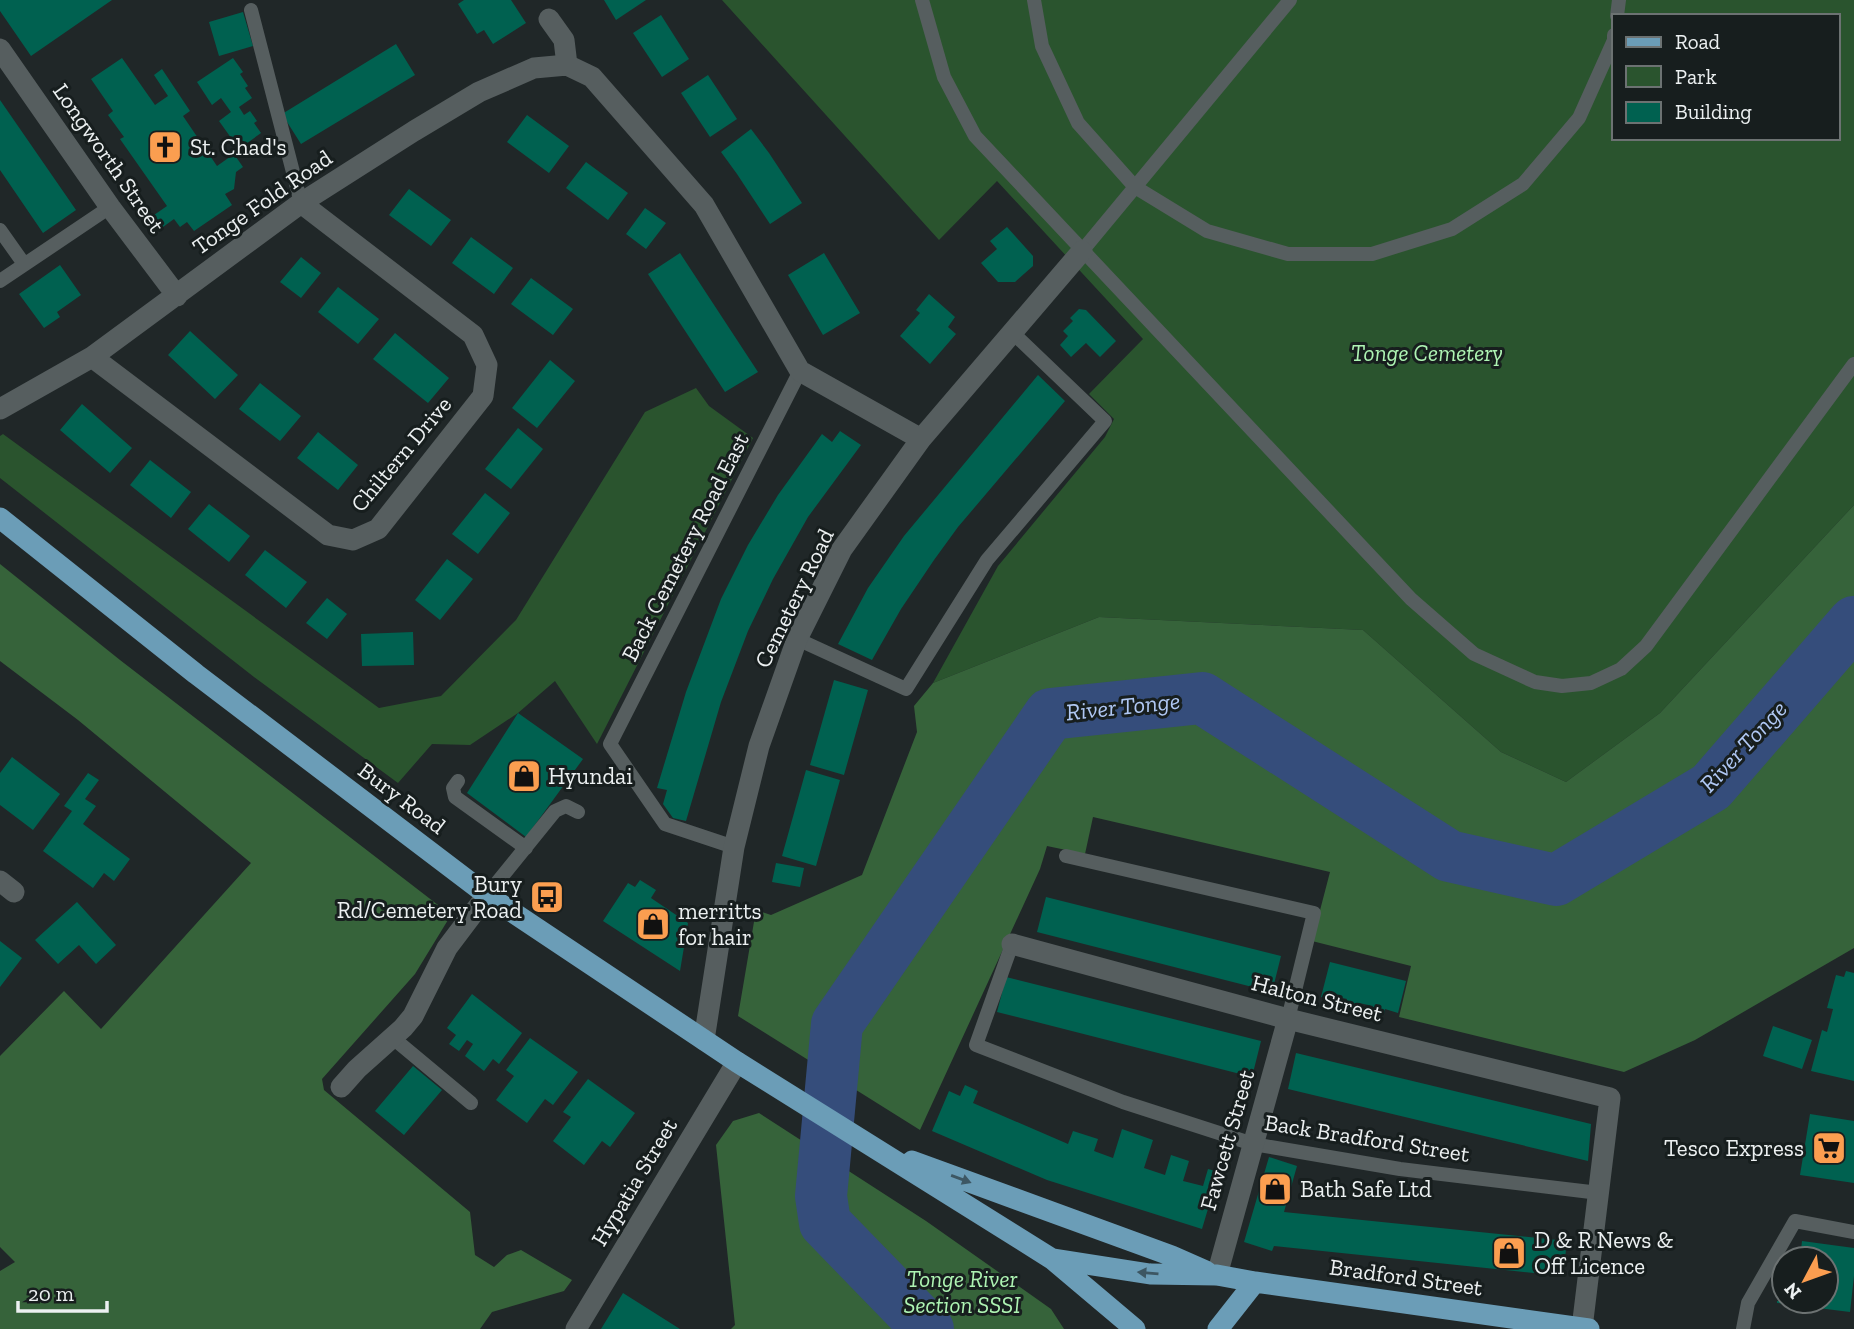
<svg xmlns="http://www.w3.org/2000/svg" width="1854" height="1329" viewBox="0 0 1854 1329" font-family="'Zilla Slab',serif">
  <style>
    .green { fill: #2a542e; fill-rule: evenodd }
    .forest { fill: #36633a }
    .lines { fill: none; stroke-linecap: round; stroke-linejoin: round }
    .river { stroke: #354d7b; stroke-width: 52 }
    .building { fill: #006150 }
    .lane { stroke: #565e5f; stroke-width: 14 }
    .street { stroke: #565e5f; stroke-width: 21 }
    .primary { stroke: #6b9db7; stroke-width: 21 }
    .oneway { fill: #3d5763 }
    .labels { text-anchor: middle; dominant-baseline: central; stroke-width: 6; stroke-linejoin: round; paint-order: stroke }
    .poi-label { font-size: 23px; fill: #ecf0f1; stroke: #171e1e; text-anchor: start }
    .street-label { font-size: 23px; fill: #ecf0f1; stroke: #171e1e }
    .park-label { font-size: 23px; font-style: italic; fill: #aef4b3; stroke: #171e1e }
    .water-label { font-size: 24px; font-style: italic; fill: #b0c8f4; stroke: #171e1e }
  </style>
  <rect width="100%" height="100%" fill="#202728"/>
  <path class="green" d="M722 0H1854V505L1660 713 1566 782 1501 752 1363 630 1099 617 933 683 998 566 1105 437 1114 419 1089 394 1143 339 997 181 939 240ZM1614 16H1838V138H1614Z
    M696 388 709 406 753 438 597 744 555 681 518 713 470 745 432 744 398 783 254 677 0 478V436L3 434 379 708 441 696 516 620 645 412Z"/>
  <path class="forest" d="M1854 505V948L1695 1040 1624 1072 1399 1017 1411 966 1312 941 1330 872 1093 817 1085 854 1047 846 1040 869 920 1130 738 1016 756 910 771 915 862 875 917 732 914 706 933 683 1099 617 1363 630 1501 752 1566 782 1660 713Z
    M0 564 120 660 451 915 415 974 322 1079 324 1090 470 1212 475 1255 494 1267 507 1255 521 1250 572 1280 564 1291 492 1312 480 1329H0V1271L15 1262 0 1247V1056L64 991 101 1029 251 863 78 720 0 661Z
    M759 1113 926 1221 1051 1309 1064 1329H731L735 1325 716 1145 733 1121Z"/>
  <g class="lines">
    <path class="river" d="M928 1329 825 1223 821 1196 837 1024 1050 714 1202 698 1449 856 1556 880 1711 787 1854 622"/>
  </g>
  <path class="building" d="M0 0H112L31 56 0 11Z
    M464 0H511L526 23 493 44 484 30 477 34 458 4Z
    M604 0H646L616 20Z
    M243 12 253 46 219 56 209 22Z
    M661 15 689 59 662 77 633 33Z
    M396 44 415 75 301 144 282 114Z
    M122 58 155 105 168 96 154 75 162 69 190 111 183 116 217 166 234 154 243 167 236 172 234 189 225 194 232 205 194 231 187 222 180 227 174 219 163 227 154 215 167 206 120 139 124 137 108 115 113 111 91 79Z
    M233 58 243 72 240 74 248 86 245 88 252 98 239 107 244 115 250 111 257 121 254 123 261 133 239 149 219 121 231 112 221 98 212 105 197 82Z
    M708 75 737 119 710 137 681 93Z
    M0 100 76 210 43 233 0 170Z
    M527 115 569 146 549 173 507 142Z
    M751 129 769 153 802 203 770 224 737 174 721 152Z
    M586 162 628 193 608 220 566 188Z
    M409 189 451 220 431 246 389 215Z
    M645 208 666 223 646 249 626 234Z
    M1007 227 1033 256V266L1015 282H998L981 263 997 249 990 241Z
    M471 237 513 268 494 294 452 263Z
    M680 253 758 372 725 392 648 274Z
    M824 253 860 313 823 335 788 275Z
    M301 257 321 273 301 298 280 282Z
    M60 265 81 295 57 312 60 317 44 328 19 294Z
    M531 278 573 309 553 335 511 304Z
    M338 287 379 319 358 344 318 312Z
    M929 294 955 317 948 327 956 334 930 364 900 336 920 313 916 310Z
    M1079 309 1086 310 1116 341 1100 357 1086 343 1071 357 1060 345 1068 336 1063 331 1073 321 1070 318Z
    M190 331 238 375 215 399 168 355Z
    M395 333 449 378 428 403 373 359Z
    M550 360 575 381 537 428 512 408Z
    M1038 375 1065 401 958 527 934 560 901 609 872 660 838 644 868 588 904 536Z
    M260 383 301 416 280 441 239 409Z
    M82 404 132 448 110 473 60 430Z
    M518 428 543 449 511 489 485 469Z
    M840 431 861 445 808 517 773 579 748 631 721 702 686 821 673 818 663 804 667 790 657 788 686 692 721 599 748 545 778 495 822 434 832 442Z
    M318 432 358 465 338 490 297 458Z
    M150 460 191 492 171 518 130 485Z
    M485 493 510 513 478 554 452 534Z
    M209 504 250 536 229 562 188 529Z
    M265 550 307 582 286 608 245 575Z
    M447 559 473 579 440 620 415 600Z
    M327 598 347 614 327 639 306 623Z
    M413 632 414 665 362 666 361 634Z
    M834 680 868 690 844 775 810 765Z
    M518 713 583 759 526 837 467 793Z
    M12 757 60 794 33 830 0 805V773Z
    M806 770 840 780 816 866 782 856Z
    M88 773 99 780 85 799 96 806 83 824 130 859 114 881 104 873 93 888 43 851 72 811 64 806Z
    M776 863 804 868 800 887 772 882Z
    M640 880 656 890 651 898 688 923 680 971 603 921 628 883 635 887Z
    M1046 897 1281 956 1272 992 1037 932Z
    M77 902 116 945 96 964 79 945 58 964 35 940Z
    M0 941 22 958 0 987Z
    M1330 962 1406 981 1398 1013 1385 1009 1384 1014 1371 1011 1373 1006 1359 1003V1007L1346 1004 1347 999 1334 996 1333 1000 1321 997Z
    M1846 971 1854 973V1081L1811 1071 1822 1030 1827 1032 1833 1009 1827 1008 1836 975 1844 977Z
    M1006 977 1261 1041 1252 1077 997 1012Z
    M472 994 522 1033 499 1064 493 1059 484 1071 465 1056 473 1044 467 1040 459 1051 449 1044 456 1035 447 1028Z
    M1773 1026 1812 1040 1802 1069 1763 1056Z
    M530 1038 578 1072 553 1105 545 1099 527 1123 496 1100 514 1076 506 1070Z
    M1296 1053 1591 1124 1588 1161 1288 1089Z
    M413 1066 442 1090 404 1135 375 1111Z
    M588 1079 635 1113 610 1147 602 1141 584 1165 553 1141 571 1117 563 1112Z
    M965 1085 978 1091 973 1103 1068 1144 1073 1131 1098 1139 1094 1151 1113 1158 1122 1129 1153 1140 1144 1168 1165 1175 1171 1155 1189 1161 1183 1181 1203 1186 1208 1169 1219 1172 1202 1229 1047 1180 932 1131 949 1091 960 1096Z
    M1810 1114 1854 1121V1183L1800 1175Z
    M1269 1157 1297 1166 1284 1212 1567 1241 1563 1276 1274 1246 1272 1251 1244 1242Z
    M1802 1241 1854 1248V1276L1850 1312 1777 1303V1301H1781L1782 1292H1784V1301H1826V1259H1800Z
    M623 1293 680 1329H601Z"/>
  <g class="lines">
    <path class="lane" d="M922 0 944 77 975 136 1411 599 1474 654 1535 682 1562 686 1591 683 1621 669 1646 646 1854 364
      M1034 0 1042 46 1078 123 1135 187 1207 231 1288 254H1372L1452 229 1523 184 1579 118 1614 40V35
      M251 10 301 203
      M1617 16 1619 0
      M0 230 24 264
      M1082 251 1290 0
      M0 281 110 207
      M797 639 906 689 987 560 1105 421 1013 333
      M458 781 453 788 455 797 526 848
      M734 847 665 824 610 744 800 371
      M1066 856 1314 913 1288 1019
      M487 895 555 811 566 806 578 812
      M1012 944 976 1045 1123 1102 1253 1144 1400 1169 1599 1193
      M393 1038 471 1103
      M1743 1329 1748 1303 1795 1221 1854 1232"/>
    <path class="street" d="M549 19 564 40 567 65
      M0 49 110 207 177 296
      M92 357 328 535 353 540 378 529 483 396 487 365 473 335 301 203
      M0 409 92 357 301 203 414 131 479 92 534 68 567 65 592 77 704 205 800 371 921 439
      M0 881 14 892
      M1012 944 1288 1019 1610 1098 1582 1328
      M704 1040 734 847 759 746 797 639 842 549 921 439 1082 251
      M341 1087 357 1069 403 1028 413 1016 447 948 487 895
      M1217 1275 1288 1019
      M576 1329 737 1062"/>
    <path class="primary" d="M0 518 196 674 487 895 737 1062 1052 1259 1135 1329
      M912 1161 1172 1256 1206 1271
      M1054 1259 1150 1274 1217 1275 1255 1282 1589 1329
      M1218 1329 1255 1282"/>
  </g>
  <defs><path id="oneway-solid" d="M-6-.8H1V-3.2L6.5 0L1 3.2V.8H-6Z" transform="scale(1.75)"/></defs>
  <g class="oneway">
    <use href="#oneway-solid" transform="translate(961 1179) rotate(20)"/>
    <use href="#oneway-solid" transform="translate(1148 1273) rotate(-175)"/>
  </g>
  <defs>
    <g id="church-square" transform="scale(1.75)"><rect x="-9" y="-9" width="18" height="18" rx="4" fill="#fb9e50" stroke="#171e1e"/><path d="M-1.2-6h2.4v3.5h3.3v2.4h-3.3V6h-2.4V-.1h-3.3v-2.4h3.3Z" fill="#111"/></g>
    <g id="shop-square" transform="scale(1.75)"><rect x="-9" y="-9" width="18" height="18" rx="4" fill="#fb9e50" stroke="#171e1e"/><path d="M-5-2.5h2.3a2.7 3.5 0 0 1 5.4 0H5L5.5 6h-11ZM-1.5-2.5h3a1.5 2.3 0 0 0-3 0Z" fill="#111"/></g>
    <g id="bus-square" transform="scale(1.75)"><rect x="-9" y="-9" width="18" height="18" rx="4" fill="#fb9e50" stroke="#171e1e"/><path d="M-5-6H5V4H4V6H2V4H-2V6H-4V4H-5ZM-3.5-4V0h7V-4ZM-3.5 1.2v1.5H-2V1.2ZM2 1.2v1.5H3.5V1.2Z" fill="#111"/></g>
    <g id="supermarket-square" transform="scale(1.75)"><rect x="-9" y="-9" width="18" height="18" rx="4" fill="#fb9e50" stroke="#171e1e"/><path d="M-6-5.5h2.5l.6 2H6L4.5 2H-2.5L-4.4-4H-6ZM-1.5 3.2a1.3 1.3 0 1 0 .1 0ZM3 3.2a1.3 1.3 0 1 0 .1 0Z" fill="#111"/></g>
  </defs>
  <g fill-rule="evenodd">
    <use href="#church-square" x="165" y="147"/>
    <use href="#shop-square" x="524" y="776"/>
    <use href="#bus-square" x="547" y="897"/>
    <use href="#shop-square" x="653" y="924"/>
    <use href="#supermarket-square" x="1829" y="1148"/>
    <use href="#shop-square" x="1275" y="1189"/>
    <use href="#shop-square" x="1509" y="1253"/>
  </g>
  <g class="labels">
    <g class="poi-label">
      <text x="190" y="147">St. Chad's</text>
      <text x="548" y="776">Hyundai</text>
      <text x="522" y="884" text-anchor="end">Bury<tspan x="522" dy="26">Rd/Cemetery Road</tspan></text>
      <text x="678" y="911">merritts<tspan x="678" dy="26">for hair</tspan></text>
      <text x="1804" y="1148" text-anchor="end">Tesco Express</text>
      <text x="1300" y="1189">Bath Safe Ltd</text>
      <text x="1534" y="1240">D &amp; R News &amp;<tspan x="1534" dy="26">Off Licence</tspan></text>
    </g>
    <g class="street-label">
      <text transform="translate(109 158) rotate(55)">Longworth Street</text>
      <text transform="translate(262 202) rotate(-35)">Tonge Fold Road</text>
      <text transform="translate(401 454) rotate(-50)">Chiltern Drive</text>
      <text transform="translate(685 547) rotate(-63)">Back Cemetery Road East</text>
      <text transform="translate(794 598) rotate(-64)">Cemetery Road</text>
      <text transform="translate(402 798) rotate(37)">Bury Road</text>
      <text transform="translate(1317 998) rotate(14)">Halton Street</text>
      <text transform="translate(1367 1138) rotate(9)">Back Bradford Street</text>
      <text transform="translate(1227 1140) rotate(-74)">Fawcett Street</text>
      <text transform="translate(634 1182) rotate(-59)">Hypatia Street</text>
      <text transform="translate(1406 1277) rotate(8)">Bradford Street</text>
    </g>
    <g class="park-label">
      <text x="1427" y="353">Tonge Cemetery</text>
      <text x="962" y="1279">Tonge River<tspan x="962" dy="26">Section SSSI</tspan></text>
    </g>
    <g class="water-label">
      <text transform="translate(1123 706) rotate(-6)">River Tonge</text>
      <text transform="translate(1743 746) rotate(-47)">River Tonge</text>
    </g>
  </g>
  <rect x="1612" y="14" width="228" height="126" fill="#171e1e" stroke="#6c7272" stroke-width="2"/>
  <rect x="1626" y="37" width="35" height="10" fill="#6b9db7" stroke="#6c7272" stroke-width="2"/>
  <text x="1675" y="49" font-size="21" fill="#ecf0f1">Road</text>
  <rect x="1626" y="66" width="35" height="21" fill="#2a542e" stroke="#6c7272" stroke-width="2"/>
  <text x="1675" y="84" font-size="21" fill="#ecf0f1">Park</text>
  <rect x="1626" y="102" width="35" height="21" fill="#006150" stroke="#6c7272" stroke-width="2"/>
  <text x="1675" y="119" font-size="21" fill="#ecf0f1">Building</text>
  <g transform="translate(1805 1280) rotate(229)"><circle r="33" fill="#171e1e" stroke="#6c7272" stroke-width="2"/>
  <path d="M0-5L12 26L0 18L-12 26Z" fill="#fb9e50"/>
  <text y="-10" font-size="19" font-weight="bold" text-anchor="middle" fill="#ecf0f1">N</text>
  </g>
  <path d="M18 1301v10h89v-10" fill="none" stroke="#ecf0f1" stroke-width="3.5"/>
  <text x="28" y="1301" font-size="21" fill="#ecf0f1" stroke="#171e1e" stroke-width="5" paint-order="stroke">20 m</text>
</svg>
